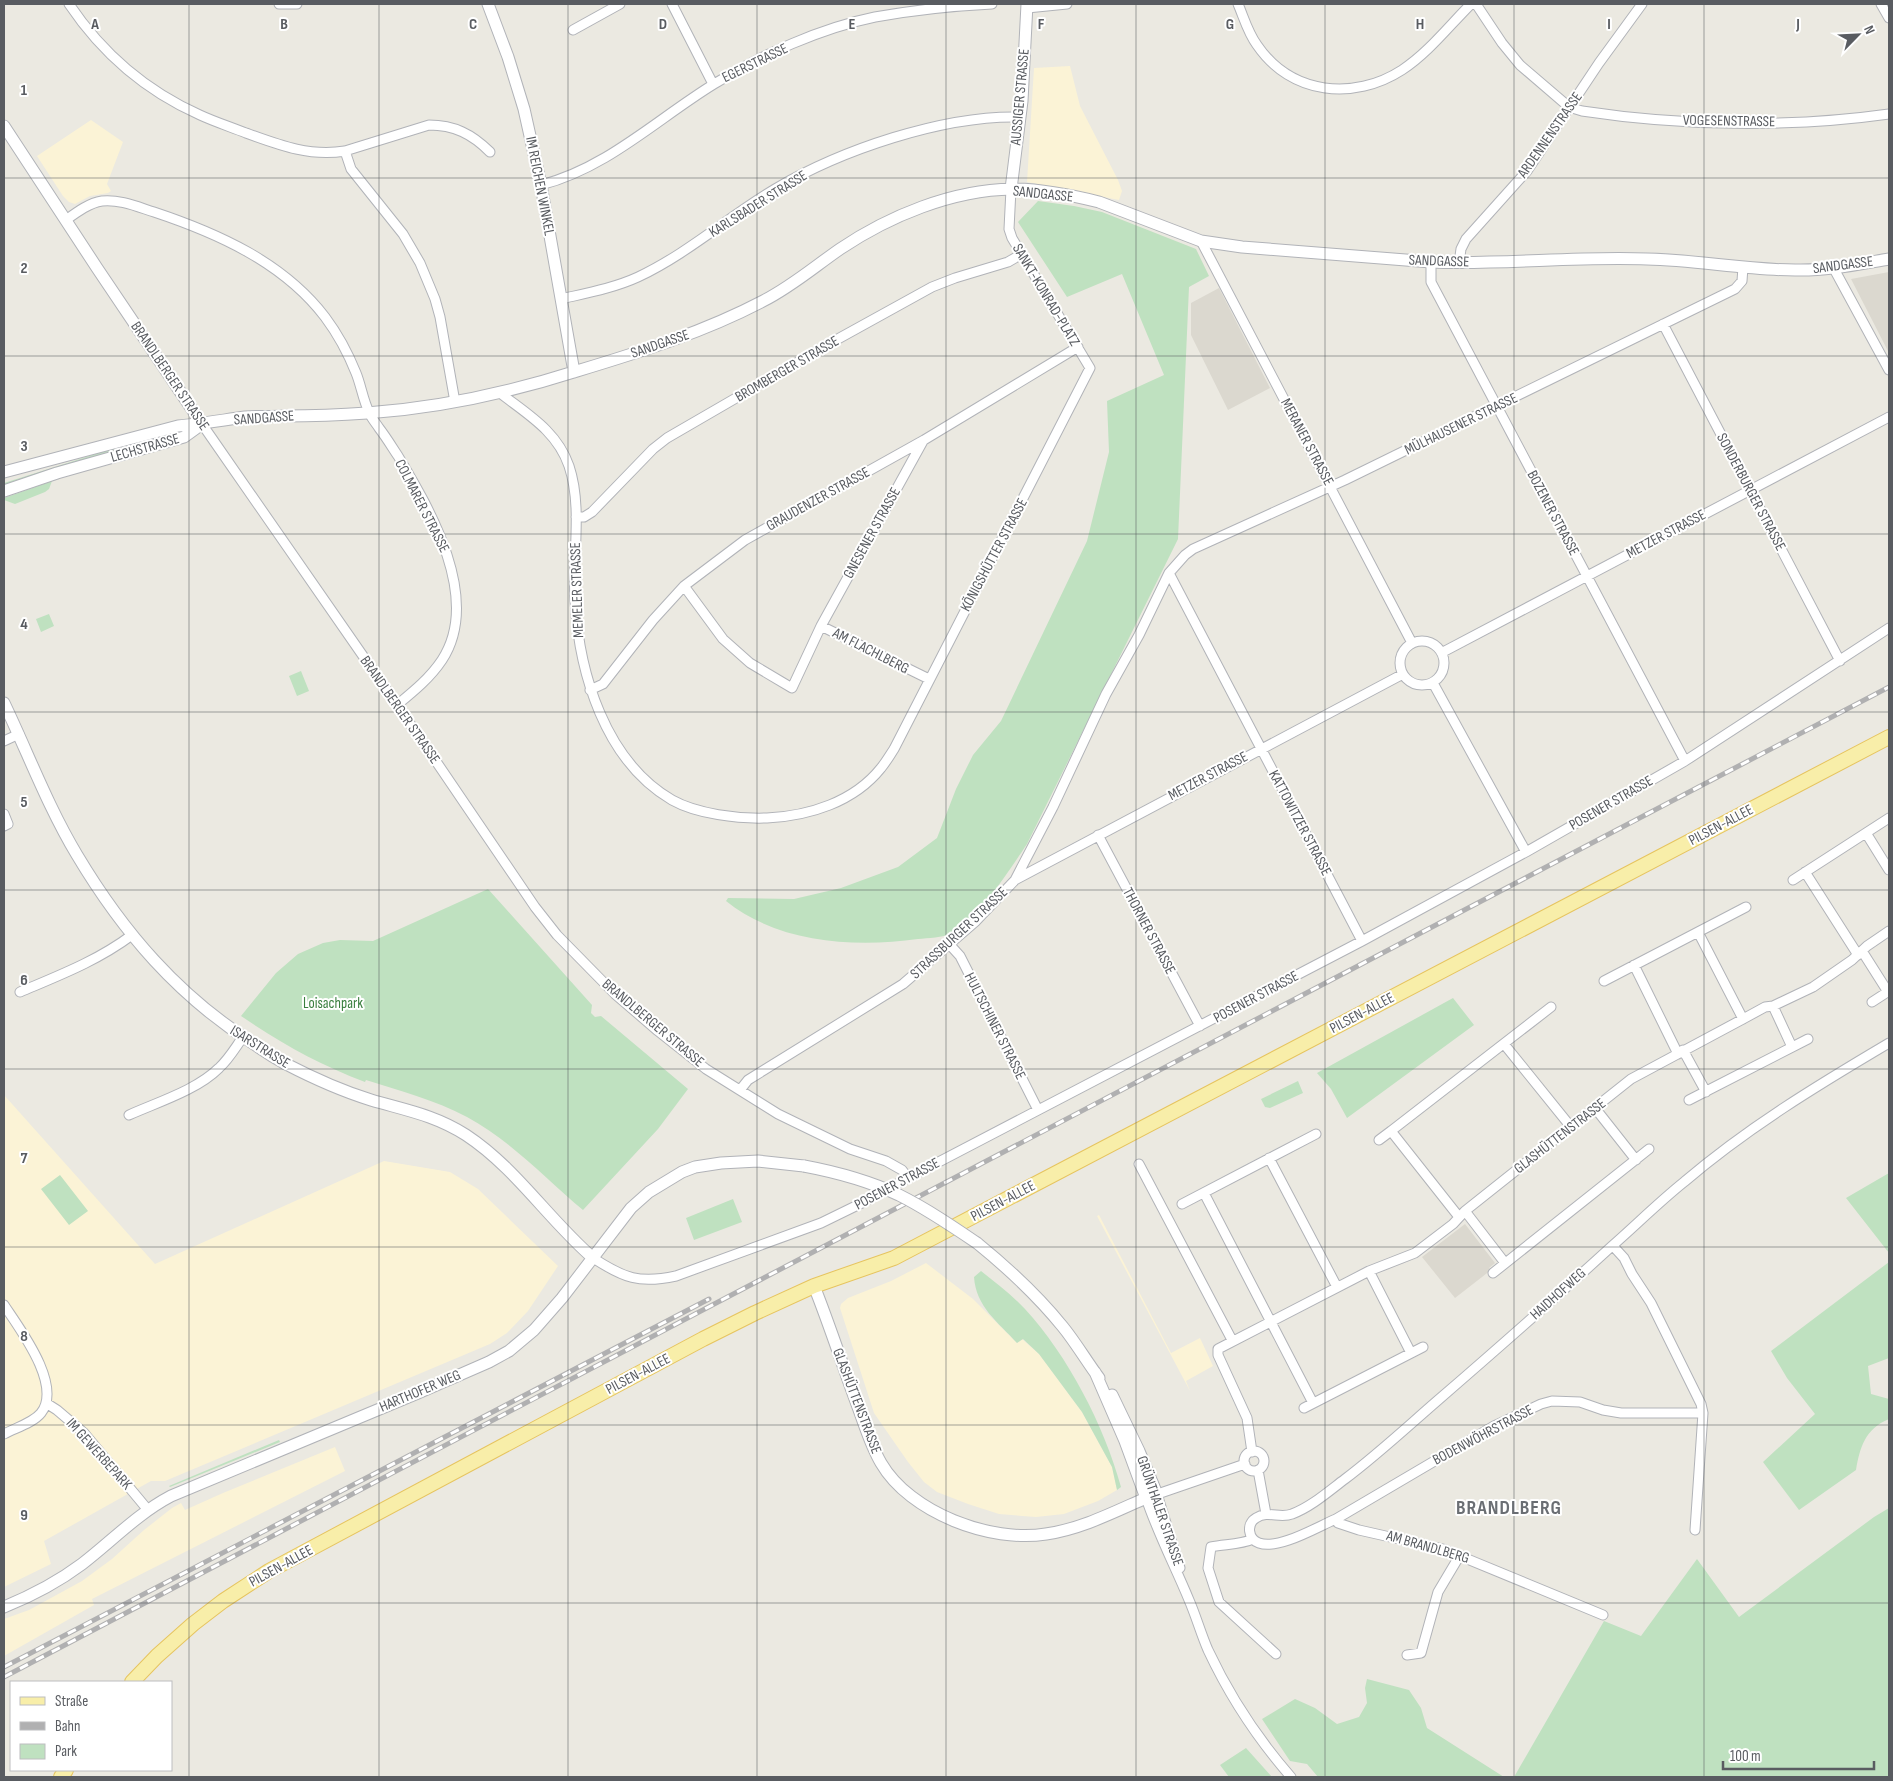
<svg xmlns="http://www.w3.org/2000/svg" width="1893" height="1781" viewBox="0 0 1893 1781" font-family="'Sofia Sans Condensed',sans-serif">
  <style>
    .commercial { fill: #fbf3d6 }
    .education { fill: #dbd8cf }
    .green { fill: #bfe1c0 }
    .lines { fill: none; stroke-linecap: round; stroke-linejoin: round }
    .minor-casing { stroke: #b1b3b8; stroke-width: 11 }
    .tertiary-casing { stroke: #b1b3b8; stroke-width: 13 }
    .primary-casing { stroke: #e6c45f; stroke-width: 16 }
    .minor { stroke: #fff; stroke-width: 9 }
    .tertiary { stroke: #fff; stroke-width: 11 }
    .primary { stroke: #f8eea9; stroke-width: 14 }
    .rail-casing { stroke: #b0b0b1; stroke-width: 5 }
    .rail { stroke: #fff; stroke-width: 3; stroke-dasharray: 9; stroke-linecap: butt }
    .tertiary-bridge-casing { stroke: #b1b3b8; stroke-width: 13; stroke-linecap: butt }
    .tertiary-bridge { stroke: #fff; stroke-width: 11 }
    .grid { fill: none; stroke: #595c61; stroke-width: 1; stroke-opacity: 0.55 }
    .labels { text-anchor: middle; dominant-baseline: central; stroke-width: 4; stroke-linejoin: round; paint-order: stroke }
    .street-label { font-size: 15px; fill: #595c61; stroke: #fff }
    .park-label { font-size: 15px; fill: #3a7f3f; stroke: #fff }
    .district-label { font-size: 20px; font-weight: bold; letter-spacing: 1px; fill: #6a6e73; stroke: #fff }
    .grid-label { font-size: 16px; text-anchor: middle; font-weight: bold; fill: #595c61; stroke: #fff; stroke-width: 4; stroke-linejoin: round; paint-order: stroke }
  </style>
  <rect width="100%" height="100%" fill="#ebe9e1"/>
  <path class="commercial" d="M1070 66 1080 106 1118 180 1122 191 1119 200 1027 182 1034 68Z
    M91 120 123 142 107 184 111 191 108 193 90 196 75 204 69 202 63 196 37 156Z
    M4 1095 155 1264 384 1161 450 1172 478 1189 558 1266 528 1311 507 1333 490 1344 165 1481H151L44 1541 51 1564 4 1587Z
    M1099 1215 1171 1353 1200 1338 1213 1366 1186 1381 1190 1391 1097 1216Z
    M926 1263 973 1299 1017 1343 1022 1339 1039 1354 1082 1412 1112 1467 1117 1490 1098 1501 1064 1514 1036 1517 999 1514 968 1504 937 1492 924 1482 908 1462 874 1413 840 1308 841 1304 848 1298 891 1281Z
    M335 1447 345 1471 92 1599 94 1605 4 1656V1619L29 1610 82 1581 112 1559 144 1530 172 1508 181 1503 185 1510 223 1493Z"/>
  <path class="education" d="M1889 272V353L1851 279Z
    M1219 288 1270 388 1228 410 1191 335V303Z
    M1465 1224 1495 1263 1489 1268 1491 1270 1455 1298 1422 1257Z"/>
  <path class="green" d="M1038 201 1074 206 1102 212 1196 249 1209 276 1189 287 1178 539 1027 844C1009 871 980 916 951 933 943 938 928 938 918 939 854 948 778 943 726 901L728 898 794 899 841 888 898 867 937 838 956 789 973 755 1001 721 1087 541 1109 452 1107 401 1164 375 1122 274 1067 297 1018 222Z
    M121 446 115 450 4 485V483Z
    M52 481 49 489 45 492 15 504 4 500V498Z
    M49 614 54 626 41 632 36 619Z
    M301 671 309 691 297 696 289 676Z
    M488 889 592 1005 591 1013 595 1017 601 1016 688 1089 658 1129 583 1210C546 1179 510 1140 467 1117 435 1100 400 1091 366 1080L365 1082C318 1064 282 1044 241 1016L276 973 298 954 323 943 340 940 373 941Z
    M1453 998 1474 1025 1347 1118 1331 1089 1317 1073Z
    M1298 1081 1303 1093 1270 1108 1265 1107 1261 1099Z
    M1889 1173V1253L1846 1198Z
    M60 1175 88 1211 69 1225 41 1189Z
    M733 1199 742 1222 694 1240 686 1218Z
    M1889 1262V1358L1868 1366 1871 1394 1889 1399V1419C1865 1429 1860 1447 1856 1470L1799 1510 1763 1462 1815 1414 1787 1378 1771 1351Z
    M981 1271C996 1283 1012 1295 1025 1309 1068 1356 1104 1425 1121 1487L1117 1490 1112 1467 1082 1412 1039 1354 1023 1339 1017 1343C998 1322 976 1307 974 1277Z
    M279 1440 280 1442 170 1487 169 1486Z
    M1889 1508V1777H1514L1604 1621 1641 1636 1697 1559 1739 1617 1874 1517Z
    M1367 1679 1409 1690 1421 1708 1427 1728 1504 1777H1318L1307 1764 1290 1761 1262 1719 1295 1699 1315 1708 1337 1724 1359 1717 1367 1703 1365 1688Z
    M1246 1748 1272 1777H1229L1220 1765Z"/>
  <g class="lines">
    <g class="minor-casing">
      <path id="minor" d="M69 4C102 53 146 91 200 115 215 122 231 127 246 133 279 145 310 157 345 151L429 125C454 125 472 134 490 152
        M279 4H297
        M672 4 713 84
        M1238 4C1244 18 1248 33 1257 45 1291 95 1354 101 1402 70 1428 53 1449 26 1471 4
        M1476 4 1502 43 1520 65 1569 107 1582 111C1681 126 1789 128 1889 114
        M1881 4 1889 18
        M1027 8 1067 4
        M573 30 620 4
        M345 151 351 169 403 234 420 263 435 299 440 317 455 402
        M541 185C607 168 657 119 714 84 761 55 821 28 875 17 914 10 953 6 992 4
        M66 220C77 212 89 203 102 201 119 199 138 207 154 212 217 233 283 262 325 317 337 333 348 353 356 373 361 385 363 400 369 412 371 418 376 423 379 428 386 437 392 447 398 456 430 509 482 599 442 660 430 678 414 691 397 705
        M1201 241 1412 643
        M1431 262V282L1685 761
        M1459 263 1461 249 1466 239 1527 171 1599 63 1642 4
        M1833 267 1889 370
        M561 299C587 293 614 288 638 277 687 254 728 217 775 189 841 150 943 115 1020 117
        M1663 324 1840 661
        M500 393C527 414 557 431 569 466 583 508 572 557 575 601 579 673 605 761 672 800 697 814 738 819 767 818 809 816 854 802 881 768 886 762 890 755 894 749L1090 368 1012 238 1009 229 1011 189
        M202 424 429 751 535 907 557 935 615 994 658 1031 706 1069 778 1114 850 1149 886 1161 902 1170 908 1178
        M576 517H584L592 512 653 449 667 438 836 340 932 287 955 278 1008 262 1020 255
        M1169 573 1362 941
        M684 586 723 639 750 663 792 688 821 626 923 441
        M821 626 929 679
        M1400 663a22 22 0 1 1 44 0a22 22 0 1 1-44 0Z
        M1443 652 1889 417
        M1433 683 1526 852
        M590 690 603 684 653 620 684 586 745 540 924 440 1078 347
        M4 741 19 734
        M4 814 8 824 4 826
        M1866 833 1889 870
        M1098 835 1200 1026
        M1805 872 1858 955
        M1015 880 1403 674
        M1793 880 1889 818
        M1698 932 1743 1019
        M950 945 960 956 1038 1110
        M1862 951 1888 992
        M1634 965 1678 1054
        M1604 981 1746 907
        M20 992C60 975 97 961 132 935
        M1872 1002 1889 991
        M1773 1006 1792 1047
        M1504 1044 1571 1127
        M1683 1050 1706 1092
        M740 1090 748 1080 903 984 976 921 1015 880 1053 807 1106 694 1139 635 1169 573 1185 555 1193 549 1345 480 1735 289 1742 281 1743 267
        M1689 1100 1808 1039
        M1595 1108 1636 1160
        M129 1115C158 1102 197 1090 219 1068 229 1059 235 1048 243 1037
        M1379 1140 1391 1131
        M1269 1158 1337 1287
        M1139 1164 1232 1340
        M1204 1193 1313 1403
        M1182 1204 1316 1134
        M1465 1211 1505 1263
        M1459 1217 1391 1131 1551 1007
        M1613 1246 1624 1258 1632 1274 1651 1303 1701 1404 1703 1413 1695 1530
        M593 1258C624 1278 639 1284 676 1276L821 1223 866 1201 908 1178 1362 941 1526 852 1685 761 1889 628
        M1369 1271 1411 1353
        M1493 1273 1649 1149
        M4 1305C19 1328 63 1385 41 1413 33 1423 15 1428 4 1434
        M46 1403 57 1410 84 1433 148 1510
        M1304 1408 1423 1347
        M1244 1461a10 10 0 1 1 20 0a10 10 0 1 1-20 0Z
        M1252 1452 1247 1418 1218 1355V1349L1369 1271 1415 1253 1453 1224 1465 1211 1631 1079 1743 1019 1765 1007 1773 1006 1813 987 1852 960 1867 946 1889 931
        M1245 1464 1146 1498C1158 1534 1175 1566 1189 1600 1196 1616 1201 1634 1208 1650 1230 1697 1257 1738 1291 1777
        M1258 1470 1266 1514
        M1157 1494 1180 1568
        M1336 1519 1494 1426 1541 1404 1552 1401 1580 1402 1603 1410 1621 1413H1703
        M1253 1539C1240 1545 1225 1544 1211 1547L1208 1568 1219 1602 1276 1654
        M1603 1615 1443 1549 1359 1530 1338 1523 1336 1519C1317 1527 1279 1550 1259 1543 1248 1539 1246 1524 1256 1518 1268 1510 1280 1519 1292 1514 1311 1507 1329 1491 1345 1479 1377 1455 1407 1427 1437 1401 1496 1350 1554 1299 1612 1246 1636 1225 1659 1202 1684 1182 1747 1128 1818 1085 1889 1043
        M1407 1655 1421 1653 1438 1592 1460 1555"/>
    </g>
    <g class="tertiary-casing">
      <path id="tertiary" d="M488 4 508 57 524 109 541 185 574 372
        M4 126 97 268 202 424
        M1011 189 1022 101 1027 4
        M4 472 178 426C201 424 223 420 245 417 258 416 272 417 284 416 312 416 340 415 367 413 438 408 508 393 577 371 640 352 704 332 763 301 791 287 814 267 840 249 889 216 952 190 1012 189 1041 189 1071 195 1099 202L1201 241 1242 247 1431 262C1503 265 1575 256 1647 259 1697 260 1746 270 1795 270 1826 271 1859 264 1889 259
        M4 491 57 473 184 437 202 424
        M4 703C28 753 48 807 77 855 123 932 178 996 254 1044 264 1051 275 1058 286 1064 313 1078 342 1091 371 1100 405 1110 435 1115 466 1135 516 1168 548 1219 593 1258
        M977 1243C1009 1269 1038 1296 1063 1327 1076 1343 1087 1362 1099 1378
        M814 1286C830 1326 843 1367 858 1407 865 1426 871 1446 881 1463 910 1513 991 1543 1046 1534 1081 1529 1114 1512 1146 1498L1125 1441 1095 1372
        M1112 1395 1139 1451 1157 1494
        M4 1607C31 1596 58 1582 82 1564 112 1541 137 1514 171 1496L418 1393 489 1362 509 1351 534 1330 562 1298 631 1208 649 1192 682 1172 695 1167 721 1163 758 1161 804 1166"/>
    </g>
    <g class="primary-casing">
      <path id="primary" d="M132 1682 157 1656 193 1624 223 1601 269 1571 703 1339 755 1313 814 1286 894 1258 1889 737
        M61 1777 66 1770"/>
    </g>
    <use href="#minor" class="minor"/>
    <use href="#tertiary" class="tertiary"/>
    <use href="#primary" class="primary"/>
    <g class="rail-casing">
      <path id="rail" d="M4 1667 709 1299
        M4 1677 1889 687"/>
    </g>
    <use href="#rail" class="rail"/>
    <g class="tertiary-bridge-casing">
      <path id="tertiary-bridge" d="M804 1166C836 1172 869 1181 899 1195 927 1209 952 1226 977 1243"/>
    </g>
    <use href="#tertiary-bridge" class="tertiary-bridge"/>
  </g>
  <path class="grid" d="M189 4V1777M379 4V1777M568 4V1777M757 4V1777M946 4V1777M1136 4V1777M1325 4V1777M1514 4V1777M1704 4V1777M4 178H1889M4 356H1889M4 534H1889M4 712H1889M4 890H1889M4 1069H1889M4 1247H1889M4 1425H1889M4 1603H1889"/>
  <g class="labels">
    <g class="street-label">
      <text transform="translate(755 63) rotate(-26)">EGERSTRASSE</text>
      <text transform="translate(1020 97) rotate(-85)">AUSSIGER STRASSE</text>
      <text transform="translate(1729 121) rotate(1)">VOGESENSTRASSE</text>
      <text transform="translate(1550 135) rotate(-55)">ARDENNENSTRASSE</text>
      <text transform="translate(540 186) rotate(79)">IM REICHEN WINKEL</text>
      <text transform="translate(1043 194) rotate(6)">SANDGASSE</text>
      <text transform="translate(758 204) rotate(-32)">KARLSBADER STRASSE</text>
      <text transform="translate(1439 261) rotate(2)">SANDGASSE</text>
      <text transform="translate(1843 265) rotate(-7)">SANDGASSE</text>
      <text transform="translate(1046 295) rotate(59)">SANKT-KONRAD-PLATZ</text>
      <text transform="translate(660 344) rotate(-19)">SANDGASSE</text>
      <text transform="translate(787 369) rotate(-30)">BROMBERGER STRASSE</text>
      <text transform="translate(170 376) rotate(56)">BRANDLBERGER STRASSE</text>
      <text transform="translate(264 418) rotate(-4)">SANDGASSE</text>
      <text transform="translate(1461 424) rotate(-26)">MÜLHAUSENER STRASSE</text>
      <text transform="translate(1307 442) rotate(62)">MERANER STRASSE</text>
      <text transform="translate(145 448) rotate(-16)">LECHSTRASSE</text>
      <text transform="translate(1751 492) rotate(62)">SONDERBURGER STRASSE</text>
      <text transform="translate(818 499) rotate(-29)">GRAUDENZER STRASSE</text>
      <text transform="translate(422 506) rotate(63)">COLMARER STRASSE</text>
      <text transform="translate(1553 513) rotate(62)">BOZENER STRASSE</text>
      <text transform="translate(872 533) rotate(-61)">GNESENER STRASSE</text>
      <text transform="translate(1666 534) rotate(-28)">METZER STRASSE</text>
      <text transform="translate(994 555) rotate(-62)">KÖNIGSHÜTTER STRASSE</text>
      <text transform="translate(577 590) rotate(-92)">MEMELER STRASSE</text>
      <text transform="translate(871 651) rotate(27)">AM FLACHLBERG</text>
      <text transform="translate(400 710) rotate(55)">BRANDLBERGER STRASSE</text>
      <text transform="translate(1208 776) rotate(-28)">METZER STRASSE</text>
      <text transform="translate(1611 803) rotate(-30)">POSENER STRASSE</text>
      <text transform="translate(1300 823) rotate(62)">KATTOWITZER STRASSE</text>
      <text transform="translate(1721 825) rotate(-28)">PILSEN-ALLEE</text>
      <text transform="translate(1149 931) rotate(62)">THORNER STRASSE</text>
      <text transform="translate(959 933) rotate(-43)">STRASSBURGER STRASSE</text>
      <text transform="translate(1256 997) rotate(-28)">POSENER STRASSE</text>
      <text transform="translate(1362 1013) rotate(-28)">PILSEN-ALLEE</text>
      <text transform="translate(653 1023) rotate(40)">BRANDLBERGER STRASSE</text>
      <text transform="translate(995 1026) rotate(63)">HULTSCHINER STRASSE</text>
      <text transform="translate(260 1047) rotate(32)">ISARSTRASSE</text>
      <text transform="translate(1560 1136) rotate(-38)">GLASHÜTTENSTRASSE</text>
      <text transform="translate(897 1184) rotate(-28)">POSENER STRASSE</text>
      <text transform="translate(1003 1201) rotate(-28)">PILSEN-ALLEE</text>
      <text transform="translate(1558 1294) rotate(-42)">HAIDHOFWEG</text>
      <text transform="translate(638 1374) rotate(-28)">PILSEN-ALLEE</text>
      <text transform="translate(420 1391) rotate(-23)">HARTHOFER WEG</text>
      <text transform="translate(857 1401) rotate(69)">GLASHÜTTENSTRASSE</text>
      <text transform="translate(1483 1435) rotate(-28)">BODENWÖHRSTRASSE</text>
      <text transform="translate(99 1454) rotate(48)">IM GEWERBEPARK</text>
      <text transform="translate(1160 1511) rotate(71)">GRÜNTHALER STRASSE</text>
      <text transform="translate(1428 1547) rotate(16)">AM BRANDLBERG</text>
      <text transform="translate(281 1566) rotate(-29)">PILSEN-ALLEE</text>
    </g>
    <g class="park-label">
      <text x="333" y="1003">Loisachpark</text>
    </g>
    <g class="district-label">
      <text x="1509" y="1508">BRANDLBERG</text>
    </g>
  </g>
  <g class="grid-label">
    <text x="95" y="29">A</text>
    <text x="284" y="29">B</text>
    <text x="473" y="29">C</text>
    <text x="663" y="29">D</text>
    <text x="852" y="29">E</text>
    <text x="1041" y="29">F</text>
    <text x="1230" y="29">G</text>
    <text x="1420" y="29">H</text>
    <text x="1609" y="29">I</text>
    <text x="1798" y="29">J</text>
    <text x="24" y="95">1</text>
    <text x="24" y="273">2</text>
    <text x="24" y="451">3</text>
    <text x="24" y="629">4</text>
    <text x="24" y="807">5</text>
    <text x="24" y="985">6</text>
    <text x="24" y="1163">7</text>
    <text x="24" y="1341">8</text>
    <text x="24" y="1520">9</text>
  </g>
  <rect width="1893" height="1781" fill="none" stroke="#595c61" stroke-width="10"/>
  <rect x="10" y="1681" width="162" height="90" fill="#ffffff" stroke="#bdbec0"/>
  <rect x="20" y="1697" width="25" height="8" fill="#f8eea9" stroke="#bdbec0"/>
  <text x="55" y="1706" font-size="15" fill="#595c61">Straße</text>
  <rect x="20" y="1722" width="25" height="8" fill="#b0b0b1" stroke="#bdbec0"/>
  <text x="55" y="1731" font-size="15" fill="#595c61">Bahn</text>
  <rect x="20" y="1744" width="25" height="15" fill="#bfe1c0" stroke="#bdbec0"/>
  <text x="55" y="1756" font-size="15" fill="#595c61">Park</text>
  <g transform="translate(1858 35) rotate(66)" stroke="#ffffff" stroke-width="4" paint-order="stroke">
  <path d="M0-4L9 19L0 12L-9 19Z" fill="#595c61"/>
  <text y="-8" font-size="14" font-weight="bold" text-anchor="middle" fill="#595c61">N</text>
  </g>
  <path d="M1723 1761v8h151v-8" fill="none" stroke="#595c61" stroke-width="2.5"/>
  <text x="1730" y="1761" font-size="15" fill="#595c61" stroke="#ffffff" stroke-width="4" paint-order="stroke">100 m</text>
</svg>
